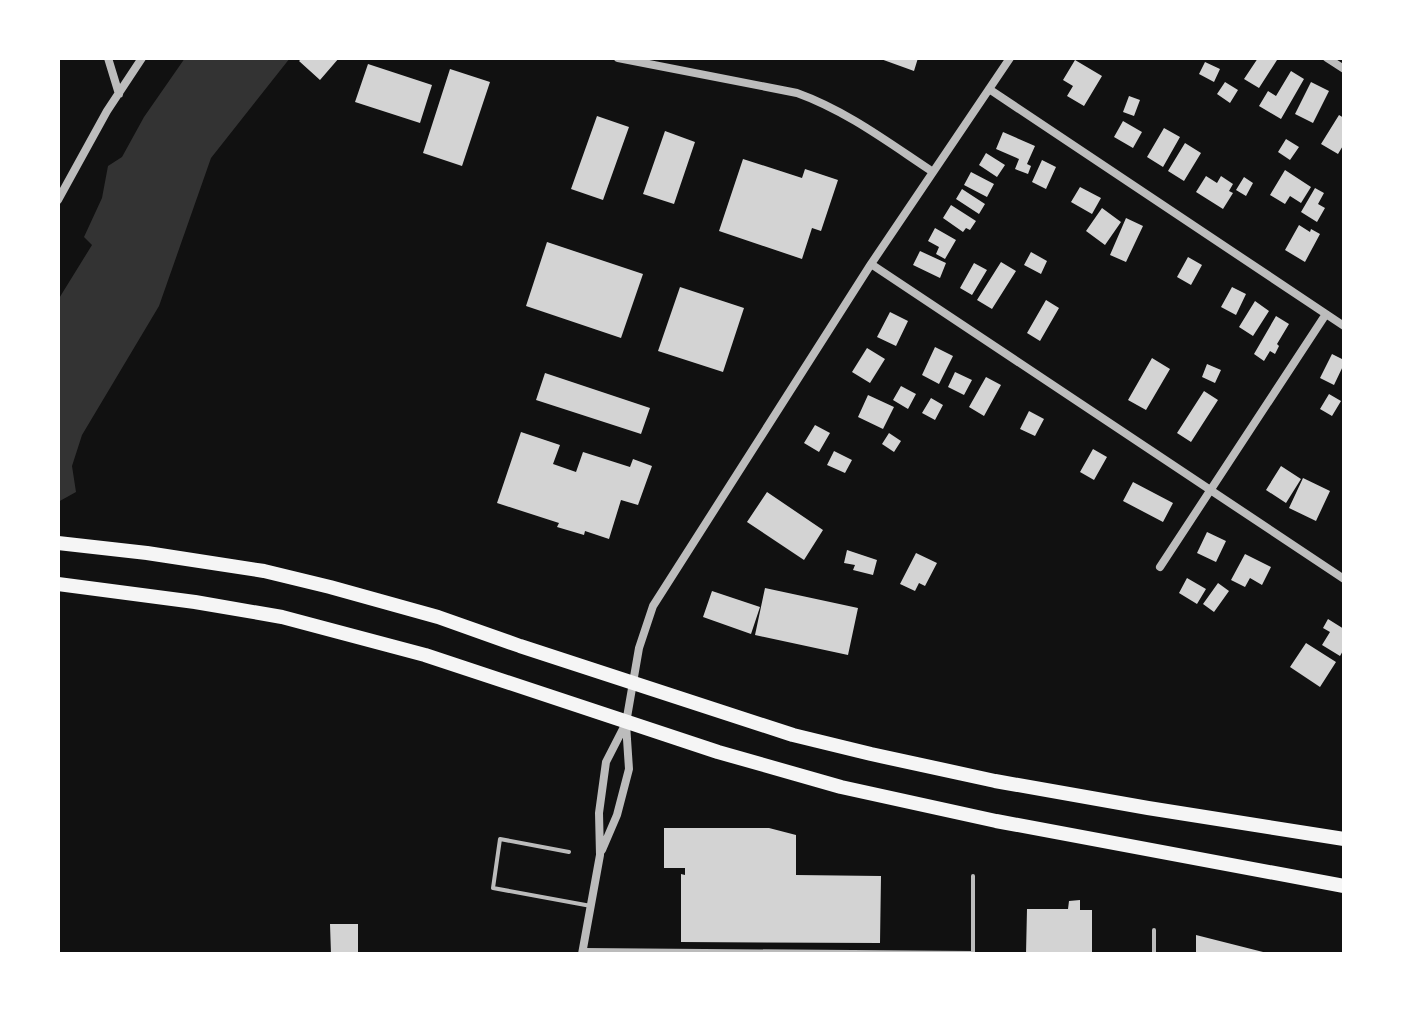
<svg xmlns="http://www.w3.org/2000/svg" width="1402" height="1012" viewBox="0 0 1402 1012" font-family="'Fira Sans Condensed',sans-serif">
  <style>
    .water { fill: #333 }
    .building { fill: #d3d3d3 }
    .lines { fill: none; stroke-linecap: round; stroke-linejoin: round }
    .service { stroke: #bcbcbc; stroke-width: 4 }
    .minor { stroke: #bcbcbc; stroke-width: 8 }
    .primary { stroke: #f5f5f5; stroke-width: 14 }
  </style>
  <rect width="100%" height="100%" fill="#111"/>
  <path class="water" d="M185 58H290L211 158 159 306 82 435 72 466 76 492 58 502V300L92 245 84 237 102 198 108 166 122 157 144 117Z"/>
  <path class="building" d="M302 58H339L320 80 299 61Z
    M878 58H918L914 71Z
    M1258 58H1274L1277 60 1259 88 1244 79Z
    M1075 60 1102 76 1084 106 1067 96 1073 86 1063 80Z
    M1205 62 1220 69 1214 82 1199 74Z
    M368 64 432 85 420 123 355 102Z
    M450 69 490 82 462 166 423 153Z
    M1291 71 1304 79 1281 119 1259 106 1268 91 1276 96Z
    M1225 82 1238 90 1230 103 1217 94Z
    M1311 82 1329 91 1313 123 1295 114Z
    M1129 96 1140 100 1134 116 1123 112Z
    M1339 115 1344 118V144L1338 154 1321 144Z
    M597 116 629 127 603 200 571 189Z
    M1123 121 1142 132 1133 148 1114 137Z
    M1164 128 1180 137 1163 167 1147 157Z
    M665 131 695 142 674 204 643 194Z
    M1003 132 1035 146 1027 164 1031 166 1028 174 1015 169 1019 159 996 149Z
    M1286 139 1299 147 1290 160 1278 152Z
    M1185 143 1201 153 1184 181 1168 171Z
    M986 153 1005 165 997 177 979 165Z
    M743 159 802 178 805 169 838 180 821 231 812 228 802 259 719 231Z
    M1042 160 1056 167 1046 189 1032 182Z
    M1285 170 1311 187 1301 203 1290 196 1285 204 1270 195Z
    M971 172 994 184 987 197 964 185Z
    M1206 176 1217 183 1221 176 1233 184 1229 191 1233 193 1223 209 1196 192Z
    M1244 177 1253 183 1246 196 1236 190Z
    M1080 187 1101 198 1092 214 1071 202Z
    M1315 188 1324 193 1318 204 1325 208 1317 222 1301 212Z
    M962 189 985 204 979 214 956 199Z
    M951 205 976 221 970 230 966 228 963 232 943 218Z
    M1102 208 1121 222 1105 245 1086 231Z
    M1126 218 1143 226 1126 262 1110 255Z
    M1299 225 1310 232 1311 229 1320 234 1305 262 1285 250Z
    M935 228 956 240 945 259 936 254 939 247 928 241Z
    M547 242 643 274 621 338 526 306Z
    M920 251 946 263 940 278 913 265Z
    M1031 252 1047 261 1041 274 1024 265Z
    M1188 257 1202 265 1191 285 1177 277Z
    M1001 262 1016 271 992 309 977 300Z
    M974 263 987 270 972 295 960 288Z
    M680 287 744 308 723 372 658 351Z
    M1232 287 1246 294 1236 315 1221 307Z
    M1046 300 1059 308 1040 341 1027 333Z
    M1255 301 1269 311 1253 336 1239 327Z
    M890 312 908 321 896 346 877 337Z
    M1276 316 1289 324 1277 344 1279 346 1275 354 1270 351 1264 361 1254 354Z
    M935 347 953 356 939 384 922 375Z
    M867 348 885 359 870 383 852 372Z
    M1332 354 1344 360V364L1334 385 1320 378Z
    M1152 358 1170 369 1146 410 1128 400Z
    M1207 364 1221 370 1215 383 1202 377Z
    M955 372 972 380 964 395 948 387Z
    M545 373 650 408 641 434 536 400Z
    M986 377 1001 385 984 416 969 407Z
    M901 386 916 394 908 409 893 400Z
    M1204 391 1218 400 1191 442 1177 433Z
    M1329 394 1341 401 1332 416 1320 409Z
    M868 395 894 407 883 429 858 417Z
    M931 398 943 405 935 420 922 413Z
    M1029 411 1044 419 1035 436 1020 429Z
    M815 425 830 433 819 452 804 443Z
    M521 432 560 445 553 464 576 472 583 452 630 467 633 459 652 466 638 505 621 500 609 539 585 531 584 535 557 527 559 523 497 503Z
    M889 433 901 441 894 452 882 444Z
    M1093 449 1107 457 1094 480 1080 472Z
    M834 451 852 460 845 473 827 465Z
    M1281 466 1301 479 1286 503 1266 490Z
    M1303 478 1330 491 1316 521 1289 508Z
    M1133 482 1173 503 1163 522 1123 501Z
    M767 492 823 530 804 560 747 522Z
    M1207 532 1226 541 1216 562 1197 553Z
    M847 550 877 560 873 575 853 570 855 565 844 563Z
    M916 553 937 563 925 586 919 583 915 591 900 584Z
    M1245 554 1271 567 1262 585 1250 578 1245 587 1231 580Z
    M1187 578 1206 589 1197 604 1179 593Z
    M1218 583 1229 591 1214 612 1203 604Z
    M765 588 858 608 848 655 755 635Z
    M712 591 760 607 751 634 703 617Z
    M1328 619 1344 629V649L1340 656 1322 645 1330 632 1323 628Z
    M1306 643 1336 662 1320 687 1290 667Z
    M664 828H769L796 835V875L881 876 880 943 681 942V874L685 875V868H664Z
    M1080 900V910H1092V954H1026L1027 909H1068L1069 901Z
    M330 924H358V954H331Z
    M1196 935 1267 953V954H1196Z"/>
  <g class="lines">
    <path class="service" d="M569 852 500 839 493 888 591 906
      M584 950 973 953
      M973 954V876
      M1154 954V930"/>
    <path class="minor" d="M108 58 119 94
      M618 58 797 93C847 111 889 143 933 172
      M1327 58 1344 69
      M989 89 1344 326
      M58 200 107 111 142 58
      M871 264 1344 579
      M1160 567 1326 314
      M602 850 617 815 629 769 626 724
      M582 954 600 855 599 813 606 762 626 723 639 648 653 606 871 264 1010 58"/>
    <path class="primary" d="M58 543 147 553 264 571 330 587 438 617 520 646 793 735 871 754 995 781 1148 808 1344 839
      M58 584 195 602 282 617 425 655 718 752 841 787 996 821 1344 886"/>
  </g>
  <rect width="1402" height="1012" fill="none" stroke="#ffffff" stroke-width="120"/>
</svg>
